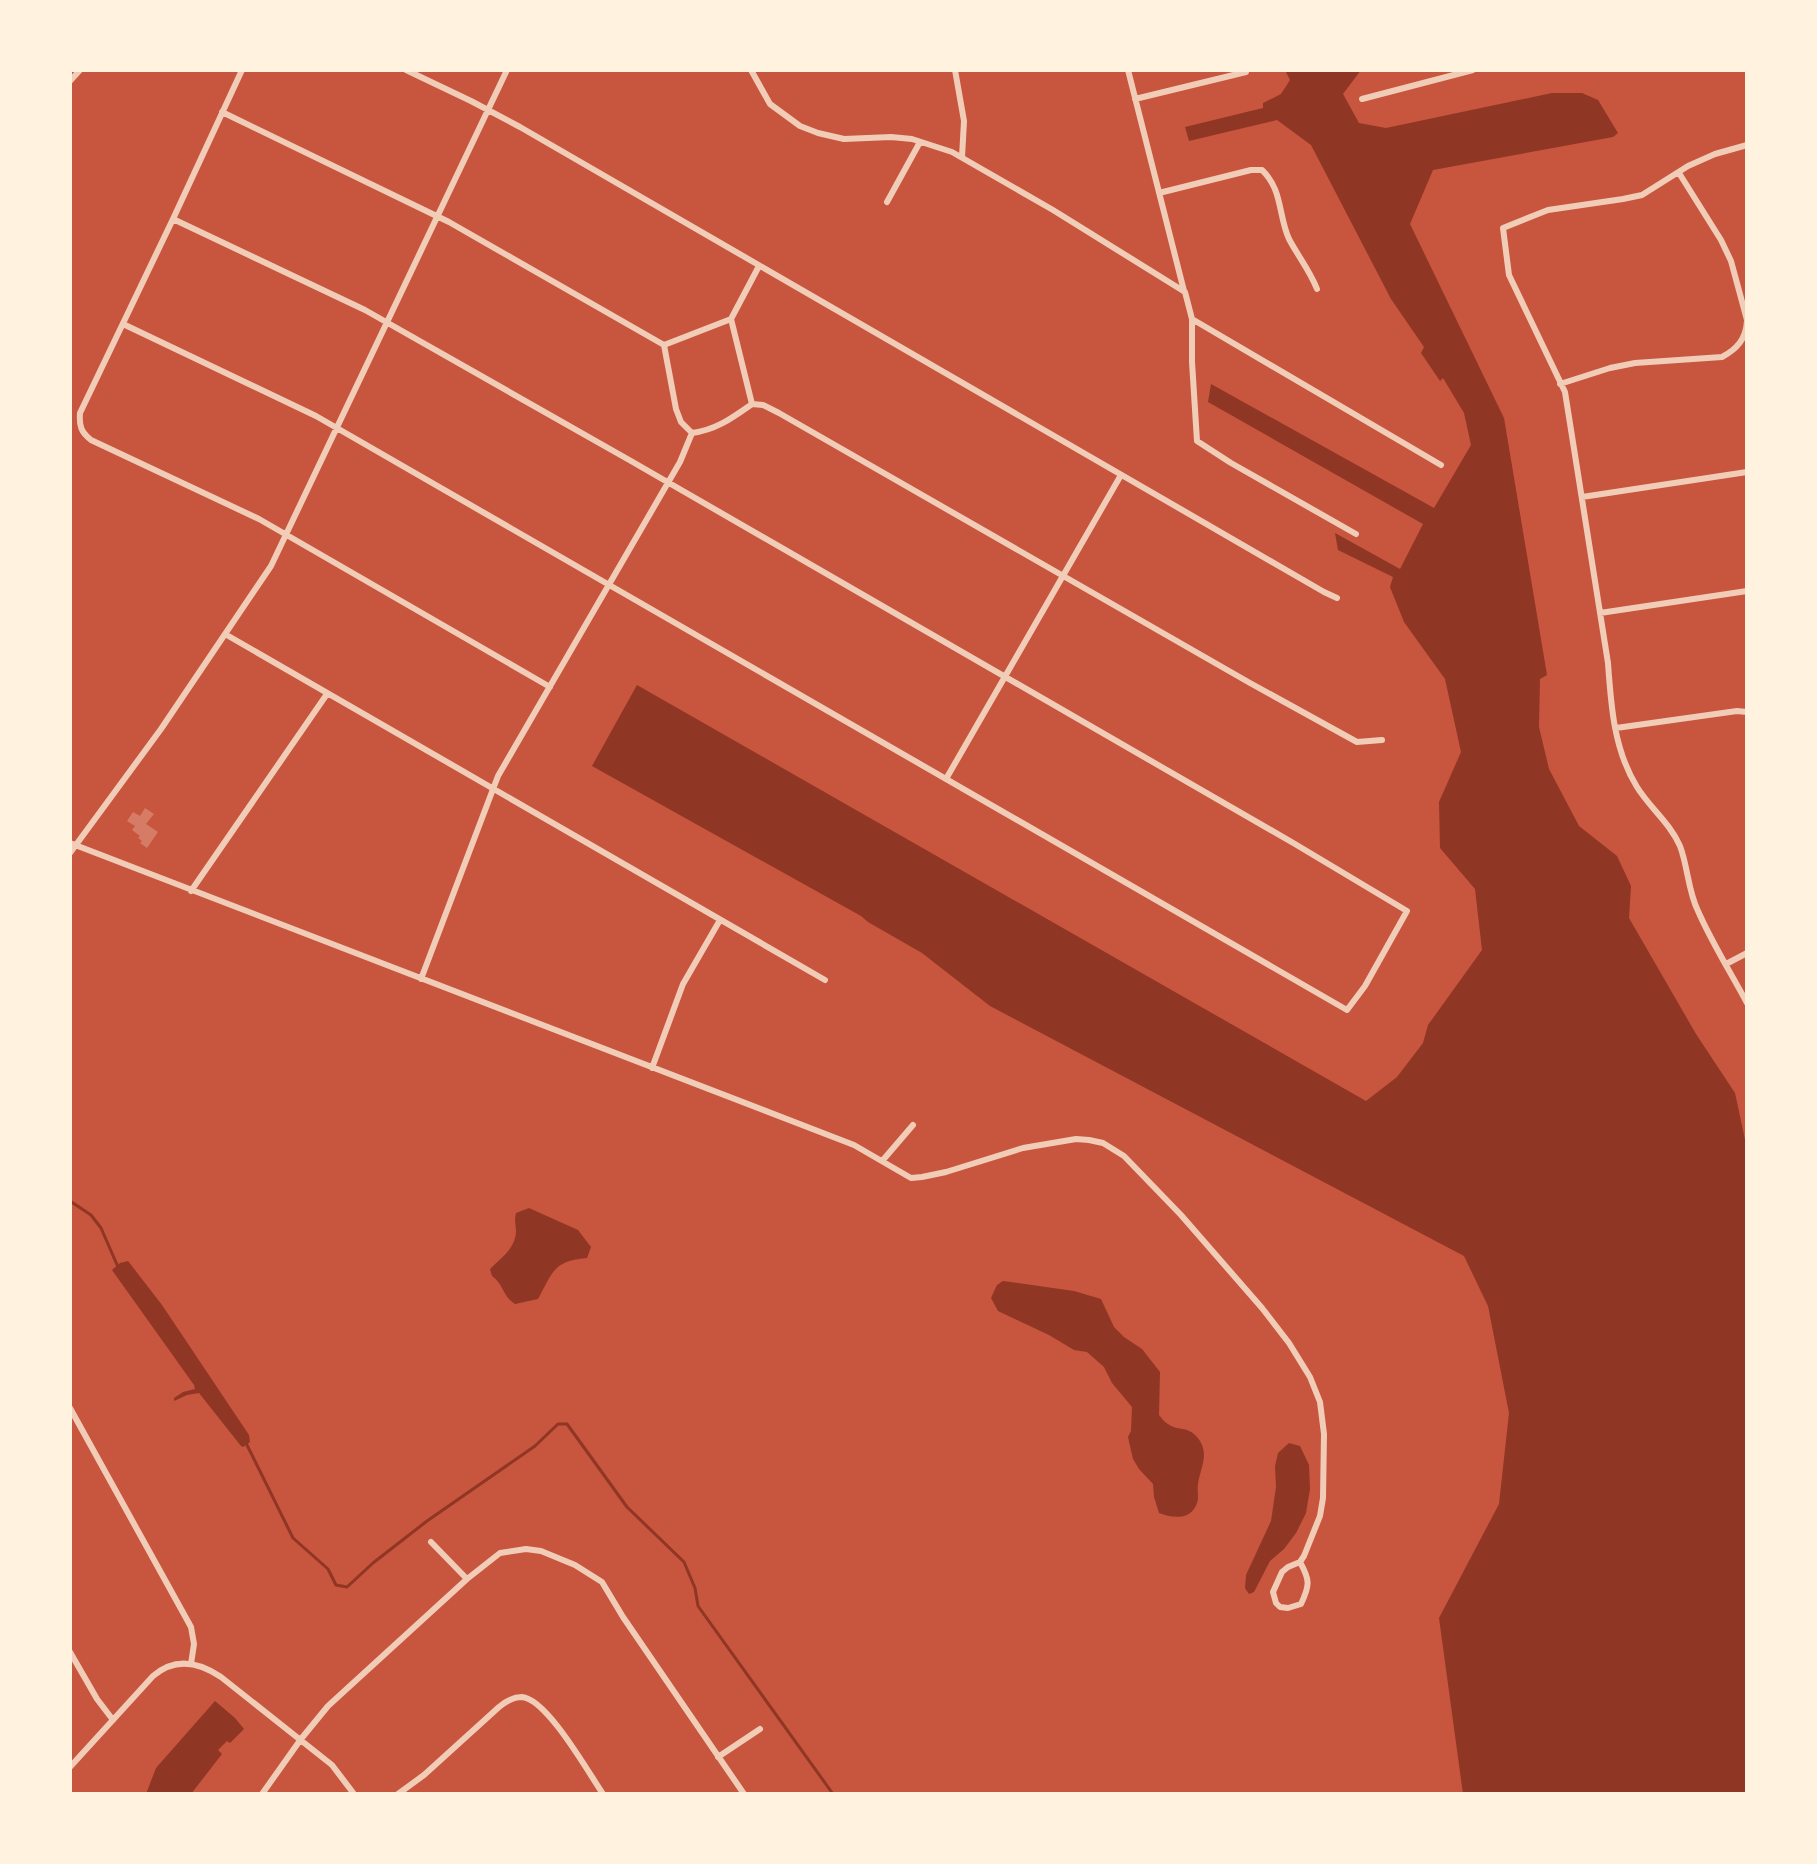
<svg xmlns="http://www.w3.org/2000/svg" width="1817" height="1864" viewBox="0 0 1817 1864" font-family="Overpass,sans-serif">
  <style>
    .water { fill: #8f3625 }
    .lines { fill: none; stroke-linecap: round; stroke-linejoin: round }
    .stream { stroke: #8f3625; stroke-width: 3 }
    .building { fill: #d67c66 }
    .minor { stroke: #f1ccb7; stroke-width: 6 }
  </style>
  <rect width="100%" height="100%" fill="#c8553d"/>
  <path class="water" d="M1285 70H1361L1343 94 1359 123 1386 128 1552 93H1582L1598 100 1618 133 1613 137 1433 170 1410 224 1504 418 1547 675 1540 679 1539 727 1549 769 1579 826 1617 856 1631 886 1629 918 1696 1034 1735 1093 1747 1149V1794H1463L1439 1618 1499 1504 1509 1413 1488 1306 1464 1256 990 1006 922 953 868 922 861 916 592 766 637 685 1366 1101 1397 1077 1423 1043 1428 1025 1482 950 1475 889 1440 848 1439 802 1461 752 1445 679 1404 622 1390 587 1393 577 1338 550 1335 533 1400 569 1423 524 1208 402 1211 384 1434 508 1471 445 1464 413 1443 378 1440 381 1421 353 1424 347 1391 299 1311 145 1277 120 1189 141 1185 127 1263 108V103L1281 94 1290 80Z
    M529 1208 578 1230 591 1247 587 1258C553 1261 553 1272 538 1299L515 1304C503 1297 503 1283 492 1276L490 1269C501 1258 515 1249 516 1232 516 1225 514 1220 516 1213Z
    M128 1261 162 1305 249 1435 250 1442 243 1447 241 1446 199 1393 187 1395 174 1401V1398L183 1392 195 1389 194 1385 112 1270 120 1263Z
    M1003 1281 1074 1291 1101 1299 1114 1327 1124 1337 1142 1349 1160 1372 1159 1415C1162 1418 1164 1422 1168 1424 1178 1432 1189 1424 1200 1441 1209 1456 1200 1469 1198 1484 1197 1491 1199 1498 1197 1503 1191 1521 1172 1518 1159 1513L1154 1497 1153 1484 1139 1469 1133 1459 1128 1437 1131 1431 1132 1407 1112 1383 1104 1367 1087 1352 1074 1350 1049 1335 998 1311 991 1298 997 1285Z
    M1289 1443 1300 1446 1309 1465 1310 1489 1306 1513 1296 1533 1284 1549 1270 1561 1254 1592 1249 1594 1245 1588 1246 1575 1271 1521 1276 1487 1275 1466 1278 1453Z
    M215 1701 235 1718 244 1729 230 1743 227 1741 218 1750 222 1754 191 1794H146L156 1768Z"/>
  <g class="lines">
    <path class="stream" d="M70 1201 91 1215 101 1228 118 1267
      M245 1441 293 1538 328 1569 336 1585 347 1587 373 1563 427 1521 535 1446 558 1424H567L627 1507 684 1562 695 1588 698 1606 833 1794"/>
  </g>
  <path class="building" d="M145 808 154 814 146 824 158 832 147 848 140 843 142 841 138 838 140 836 132 830 135 826 127 821 133 812 140 816Z"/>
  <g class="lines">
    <path class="minor" d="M242 70 173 219 80 413C79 426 81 432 91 440L259 519 550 687
      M406 70 471 101 520 127 1324 592 1337 598
      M751 70 770 104 800 126 818 133 844 139 891 137 912 139 952 152 1053 210 1185 292 1192 319V362L1197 441 1231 463 1356 534
      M955 70 964 121 962 157
      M1128 70 1184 291
      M70 81 80 70
      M1135 99 1246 72
      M1362 99 1473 70
      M222 112 449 222 664 345
      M1747 145 1715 154 1688 166 1642 195 1623 199 1548 210 1503 228 1509 275 1565 392 1608 663C1611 706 1614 750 1637 787 1650 808 1670 823 1680 846 1688 867 1688 891 1698 911 1712 943 1731 973 1747 1003
      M1679 173 1721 240 1731 261 1747 320
      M1159 193 1251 170H1262C1283 190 1278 215 1289 239 1298 256 1310 271 1317 289
      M887 202 920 142
      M1192 319 1441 465
      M123 324 316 416 1347 1010 1365 986 1407 911 1295 844 631 461 365 310 173 219
      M664 345 676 409 681 422 692 433C716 430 732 418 752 404
      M664 345 731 319
      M1560 384 1610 368 1635 363 1722 357C1737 349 1746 339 1747 321
      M752 404 763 405 779 413 1250 683 1357 742 1382 740
      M752 404 731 319 759 266
      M1582 497 1747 472
      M1600 613 1747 591
      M225 634 825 980
      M1616 728 1737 711 1747 712
      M946 779 1121 475
      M70 843 854 1145 911 1178 922 1177 946 1172 1023 1148 1076 1139 1089 1140 1103 1143 1124 1156 1181 1215 1262 1308 1289 1343 1310 1377 1320 1402 1324 1434 1323 1498 1320 1516 1304 1556 1300 1562 1288 1567 1282 1572 1273 1592 1276 1603 1280 1607 1288 1608 1301 1604C1310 1585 1310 1580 1300 1562
      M70 853 161 729 271 566 507 70
      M191 891 327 694
      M1726 964 1747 953
      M421 979 498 776 680 462 692 433
      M652 1068 683 984 720 920
      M883 1160 913 1125
      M70 1408 191 1627 194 1644 191 1664
      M431 1542 467 1579
      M70 1652 97 1699 113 1720
      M718 1757 760 1729
      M70 1767 153 1676C175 1657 199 1662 221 1677L332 1765 354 1794
      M262 1794 301 1739 328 1706 467 1579 500 1553 526 1549 541 1551 575 1565 602 1582 623 1617 744 1794
      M398 1794 424 1775 499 1707C505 1702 514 1697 522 1697 547 1699 588 1772 603 1794"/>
  </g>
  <rect width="1817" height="1864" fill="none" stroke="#fff3e0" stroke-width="144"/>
</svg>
